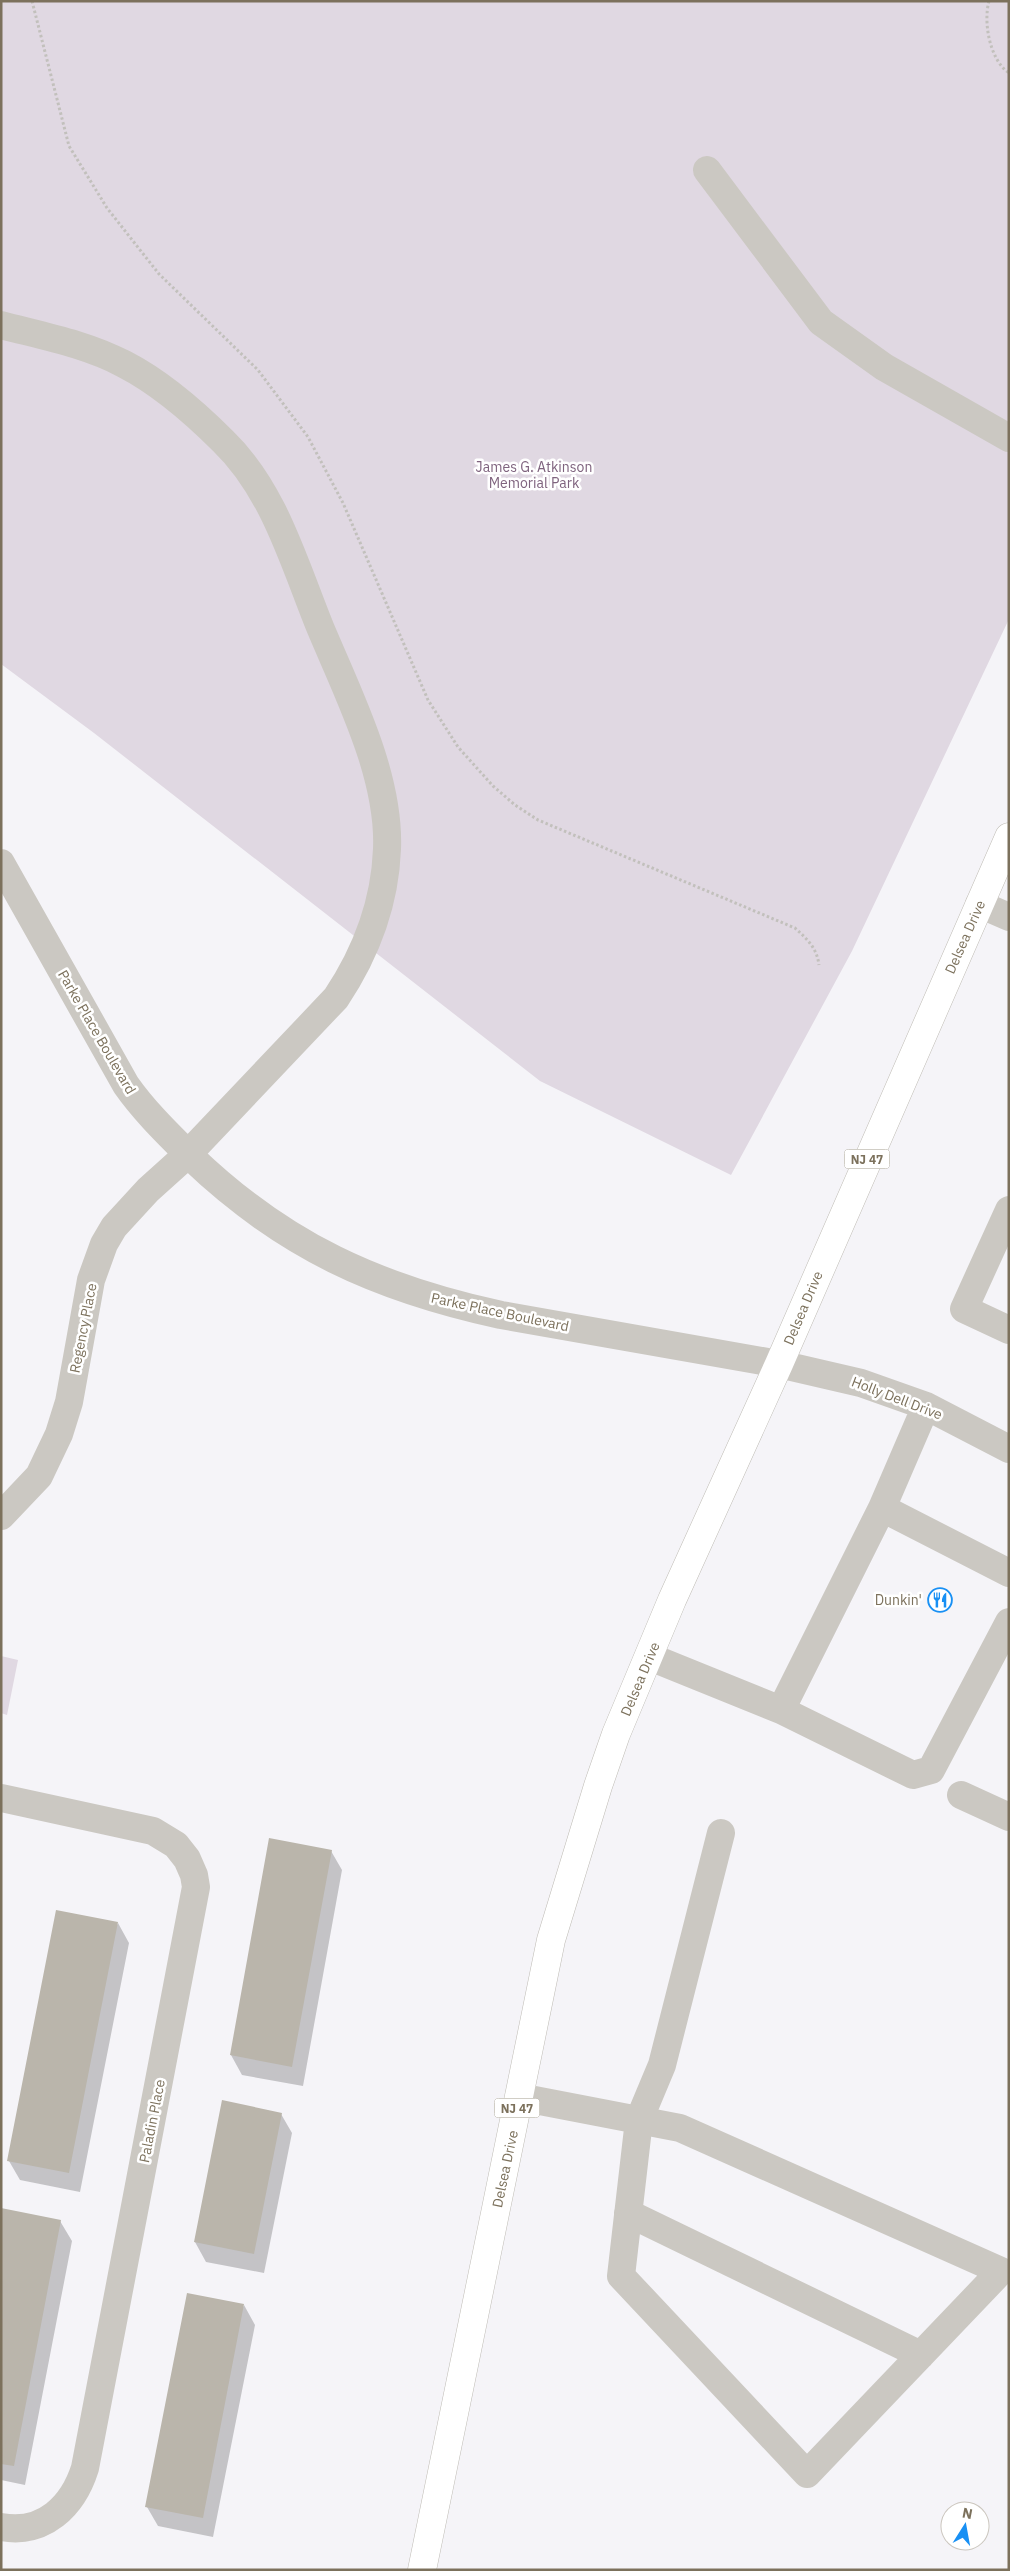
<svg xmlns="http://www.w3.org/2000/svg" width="1010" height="2571" viewBox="0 0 1010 2571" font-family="'IBM Plex Sans',sans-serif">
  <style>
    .green { fill: #e0d8e2 }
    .shadow { fill: #0003 }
    .building { fill: #bab5ab }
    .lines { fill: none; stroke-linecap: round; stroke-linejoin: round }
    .major-casing { stroke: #bfbcb5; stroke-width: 29 }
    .path { stroke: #c2c0bc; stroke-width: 3; stroke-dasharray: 2.5 2.5; stroke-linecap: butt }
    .minor { stroke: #cbc8c2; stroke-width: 28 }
    .major { stroke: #fff; stroke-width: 28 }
    .labels { text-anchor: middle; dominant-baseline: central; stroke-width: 5; stroke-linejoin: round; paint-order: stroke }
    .shield { fill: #fff; stroke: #a39c8d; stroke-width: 1 }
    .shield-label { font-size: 12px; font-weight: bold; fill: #7c715c }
    .park-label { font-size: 14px; fill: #7f637e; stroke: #fff }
    .street-label { font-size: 14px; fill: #7c715c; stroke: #fff }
    .poi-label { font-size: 14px; fill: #7c715c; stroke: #fff; text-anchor: end }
  </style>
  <rect width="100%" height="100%" fill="#f5f4f8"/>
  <path class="green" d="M1 1H1009V619L852 951 731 1175 540 1081 94 733 1 664Z
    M1 1656 18 1660 7 1715 1 1713Z"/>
  <path class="shadow" d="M331 1851 342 1870 303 2086 242 2075 231 2055Z
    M118 1923 129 1943 80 2192 20 2180 9 2161Z
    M281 2114 292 2133 264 2273 206 2262 195 2242Z
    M1 2210 60 2221 72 2241 25 2485 1 2480Z
    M244 2305 255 2325 213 2537 158 2526 147 2507Z"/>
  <path class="building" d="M269 1838 332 1850 292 2067 230 2055Z
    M56 1910 118 1922 69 2173 7 2161Z
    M222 2100 282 2113 254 2254 194 2242Z
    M1 2208 61 2220 14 2466 1 2464Z
    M187 2293 244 2304 203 2518 145 2507Z"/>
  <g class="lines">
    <g class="major-casing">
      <path id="major" d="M422 2570 551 1940 598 1786 616 1734 672 1600 779 1364 1009 837"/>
    </g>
    <path class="path" d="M32 1 69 146 107 208 159 274 258 370 308 437 343 503 428 700 458 747 493 786 515 805 538 820 795 928C807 939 817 948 819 965
      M989 1C983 23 990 60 1009 73"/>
    <path class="minor" d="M707 170 821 322 884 367 1009 438
      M1 325C43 336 86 344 124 364 161 383 194 412 223 441 274 490 294 563 320 627 348 694 390 775 387 849 385 903 366 953 336 998L188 1154 148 1190 114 1227 104 1244 91 1280 69 1402 59 1434 39 1476 1 1516
      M1 863 126 1085C145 1112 168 1134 192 1158 284 1246 377 1288 501 1315L779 1364 861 1383 926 1406 1009 1449
      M979 904 1009 917
      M1009 1210 964 1309 1009 1330
      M882 1508 1009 1573
      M650 1657 781 1710 913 1775 931 1770 1009 1622
      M781 1710 882 1508 926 1406
      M961 1795 1009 1817
      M1 1798 153 1831 176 1845 187 1859 194 1875 196 1887 85 2468C73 2506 44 2535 1 2527
      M519 2097 680 2128 1001 2271 807 2474 621 2276 639 2120 662 2065 721 1833
      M628 2213 921 2355"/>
    <use href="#major" class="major"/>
  </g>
  <defs>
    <g id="restaurant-ring" transform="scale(1.25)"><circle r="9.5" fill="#fff" stroke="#1890f4" stroke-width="1.5"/><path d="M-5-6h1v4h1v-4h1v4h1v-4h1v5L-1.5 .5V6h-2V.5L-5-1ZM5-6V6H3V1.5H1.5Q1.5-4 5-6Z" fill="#1890f4"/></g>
  </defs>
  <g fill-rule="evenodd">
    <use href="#restaurant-ring" x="940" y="1600"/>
  </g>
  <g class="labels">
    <g class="shield">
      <rect x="844.5" y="1149.5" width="45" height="19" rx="4"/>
      <rect x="494.5" y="2098.5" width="45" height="19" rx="4"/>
    </g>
    <g class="shield-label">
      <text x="867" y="1159">NJ 47</text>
      <text x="517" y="2108">NJ 47</text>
    </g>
    <g class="park-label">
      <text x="534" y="467">James G. Atkinson<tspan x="534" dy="16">Memorial Park</tspan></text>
    </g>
    <g class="street-label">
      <text transform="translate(965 937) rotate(-66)">Delsea Drive</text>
      <text transform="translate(97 1032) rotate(60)">Parke Place Boulevard</text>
      <text transform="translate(803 1308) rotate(-67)">Delsea Drive</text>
      <text transform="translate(500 1312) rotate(12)">Parke Place Boulevard</text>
      <text transform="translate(83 1328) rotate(-79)">Regency Place</text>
      <text transform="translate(897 1398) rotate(21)">Holly Dell Drive</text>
      <text transform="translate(640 1679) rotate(-67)">Delsea Drive</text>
      <text transform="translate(152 2121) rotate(-79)">Paladin Place</text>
      <text transform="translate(505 2169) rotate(-78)">Delsea Drive</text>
    </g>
    <g class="poi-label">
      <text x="922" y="1600">Dunkin'</text>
    </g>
  </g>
  <rect width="1010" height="2571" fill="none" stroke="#7c715c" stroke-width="5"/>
  <g transform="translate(965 2526) rotate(11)"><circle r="24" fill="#ffffff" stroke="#cbc6be"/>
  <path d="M0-4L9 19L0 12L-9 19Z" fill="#1890f4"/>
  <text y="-8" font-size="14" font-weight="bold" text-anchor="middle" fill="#7c715c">N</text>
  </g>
</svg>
